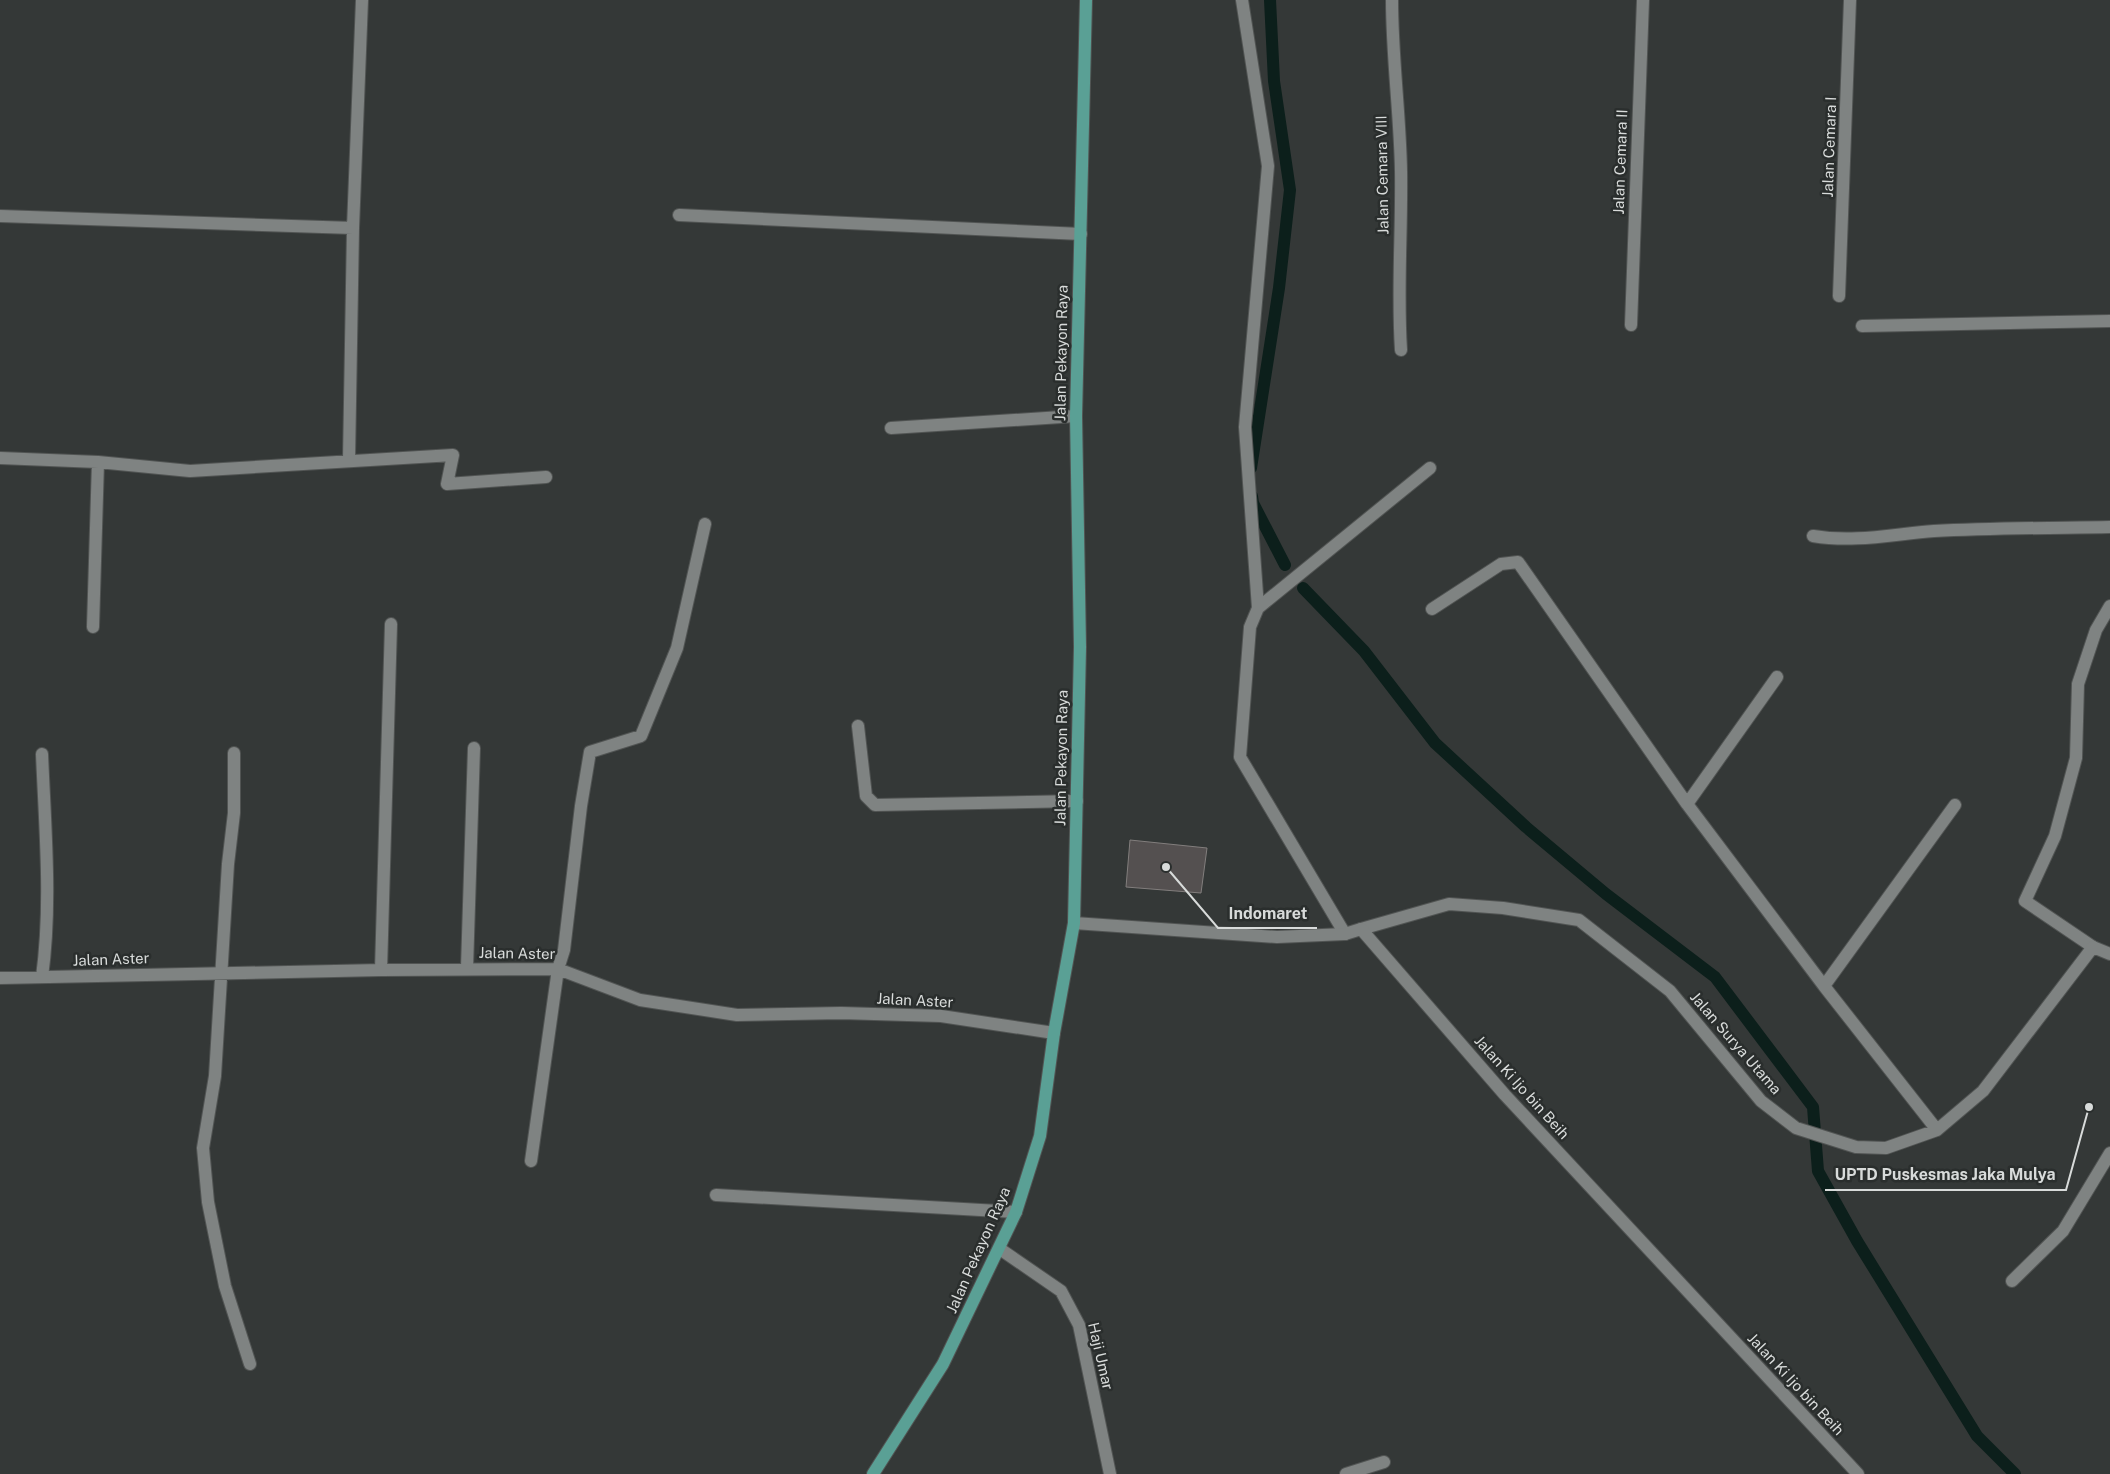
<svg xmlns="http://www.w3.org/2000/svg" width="2110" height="1474" viewBox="0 0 2110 1474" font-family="'Public Sans',sans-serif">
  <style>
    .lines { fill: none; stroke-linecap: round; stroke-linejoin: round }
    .stream { stroke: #0c1f1b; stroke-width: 12 }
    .building { fill: #545050; stroke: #827e7d }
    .service-casing { stroke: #515453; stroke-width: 14 }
    .minor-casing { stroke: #515453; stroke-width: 14 }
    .tertiary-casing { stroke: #515453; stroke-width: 14 }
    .primary-casing { stroke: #515453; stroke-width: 14 }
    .service { stroke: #7f8382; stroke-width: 12 }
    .minor { stroke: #7f8382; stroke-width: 12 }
    .tertiary { stroke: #7f8382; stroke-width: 12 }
    .primary { stroke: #5aa095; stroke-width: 12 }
    .labels { text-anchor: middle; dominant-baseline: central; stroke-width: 5; stroke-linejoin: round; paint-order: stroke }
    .street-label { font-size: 15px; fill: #d8dbda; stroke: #2a2e2d }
    .leader { fill: none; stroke: #d8dbda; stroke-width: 2 }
    .callout-dot { fill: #d8dbda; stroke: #2a2e2d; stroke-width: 2 }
    .callout-label { font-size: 16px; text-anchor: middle; font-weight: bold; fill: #d8dbda; stroke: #2a2e2d; stroke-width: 5; stroke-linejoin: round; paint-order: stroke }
  </style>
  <rect width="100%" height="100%" fill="#343837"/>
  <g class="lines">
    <path class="stream" d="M1251 468 1279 288 1290 190 1274 81 1270 0
      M1252 496 1253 503 1285 565
      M1303 588 1364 651 1435 743 1526 827 1606 894 1715 977 1813 1107 1818 1171 1857 1241 1977 1436 2015 1474"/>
  </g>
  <path class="building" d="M1130 840 1207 848 1201 893 1126 887Z"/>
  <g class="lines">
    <g class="service-casing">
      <path id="service" d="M2093 947 2025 901 2055 836 2076 758 2078 684 2096 630 2110 606"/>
    </g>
    <g class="minor-casing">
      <path id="minor" d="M1242 0 1268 166 1245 427 1258 608
        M1392 0C1392 57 1400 114 1401 171 1402 231 1397 291 1401 350
        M679 215 1081 234
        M0 216 353 228 362 0
        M1839 296 1850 0
        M1631 325 1643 0
        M1862 326 2110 321
        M891 428 1076 416
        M0 458 98 462 190 471 453 455 447 484 546 477
        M349 460 353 228
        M1813 536C1855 543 1893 534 1934 531 1993 528 2052 528 2110 527
        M1432 609 1501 564 1518 562 1687 804
        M93 627 98 462
        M1777 677 1687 804 1824 986 1955 805
        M858 726 866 796 875 805 1077 801
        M234 753V813L228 864 215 1076 203 1148 208 1202 225 1286 250 1364
        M42 754C45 828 52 904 42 977
        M1361 929 1449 904 1503 908 1579 920 1670 991 1761 1101 1796 1128 1856 1147 1886 1148 1937 1130 1983 1091 2093 947 2110 954
        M1345 934 1240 757 1250 627 1258 608 1430 468
        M467 968 474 748
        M381 970 391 624
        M0 978 381 970 558 969 640 1000 737 1015 841 1013 941 1016 1054 1033
        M1824 986 1937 1130
        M531 1161 558 969 564 950 581 806 590 752 641 736 677 648 705 524
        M716 1195 1016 1212
        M1000 1249 1061 1291 1079 1325 1110 1474
        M2012 1281 2063 1231 2110 1153
        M1346 1474 1384 1462"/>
    </g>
    <g class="tertiary-casing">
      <path id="tertiary" d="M1074 923 1277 937 1345 934 1361 929 1505 1095 1858 1474"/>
    </g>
    <g class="primary-casing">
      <path id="primary" d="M873 1474 943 1364 1016 1212 1040 1136 1054 1033 1074 923 1080 647 1076 416 1086 0"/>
    </g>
    <use href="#service" class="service"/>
    <use href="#minor" class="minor"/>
    <use href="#tertiary" class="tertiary"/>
    <use href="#primary" class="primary"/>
  </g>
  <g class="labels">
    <g class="street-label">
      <text transform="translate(1829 147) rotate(-88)">Jalan Cemara I</text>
      <text transform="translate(1620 162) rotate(-88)">Jalan Cemara II</text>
      <text transform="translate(1382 175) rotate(-91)">Jalan Cemara VIII</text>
      <text transform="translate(1061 353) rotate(-89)">Jalan Pekayon Raya</text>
      <text transform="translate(1061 758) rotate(-89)">Jalan Pekayon Raya</text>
      <text transform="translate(517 953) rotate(1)">Jalan Aster</text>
      <text transform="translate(111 959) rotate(-2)">Jalan Aster</text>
      <text transform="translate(915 1000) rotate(3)">Jalan Aster</text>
      <text transform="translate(1736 1043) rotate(49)">Jalan Surya Utama</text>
      <text transform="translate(1522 1087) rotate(48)">Jalan Ki Ijo bin Beih</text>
      <text transform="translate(978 1250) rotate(-66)">Jalan Pekayon Raya</text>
      <text transform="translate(1101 1356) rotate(77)">Haji Umar</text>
      <text transform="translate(1796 1384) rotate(47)">Jalan Ki Ijo bin Beih</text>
    </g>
  </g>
  <path class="leader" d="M1166 867L1218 928H1317M2089 1107L2066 1190H1825"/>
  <g class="callout-dot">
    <circle cx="1166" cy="867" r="5"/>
    <circle cx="2089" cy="1107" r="5"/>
  </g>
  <g class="callout-label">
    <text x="1268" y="919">Indomaret</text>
    <text x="1945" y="1180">UPTD Puskesmas Jaka Mulya</text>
  </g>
</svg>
